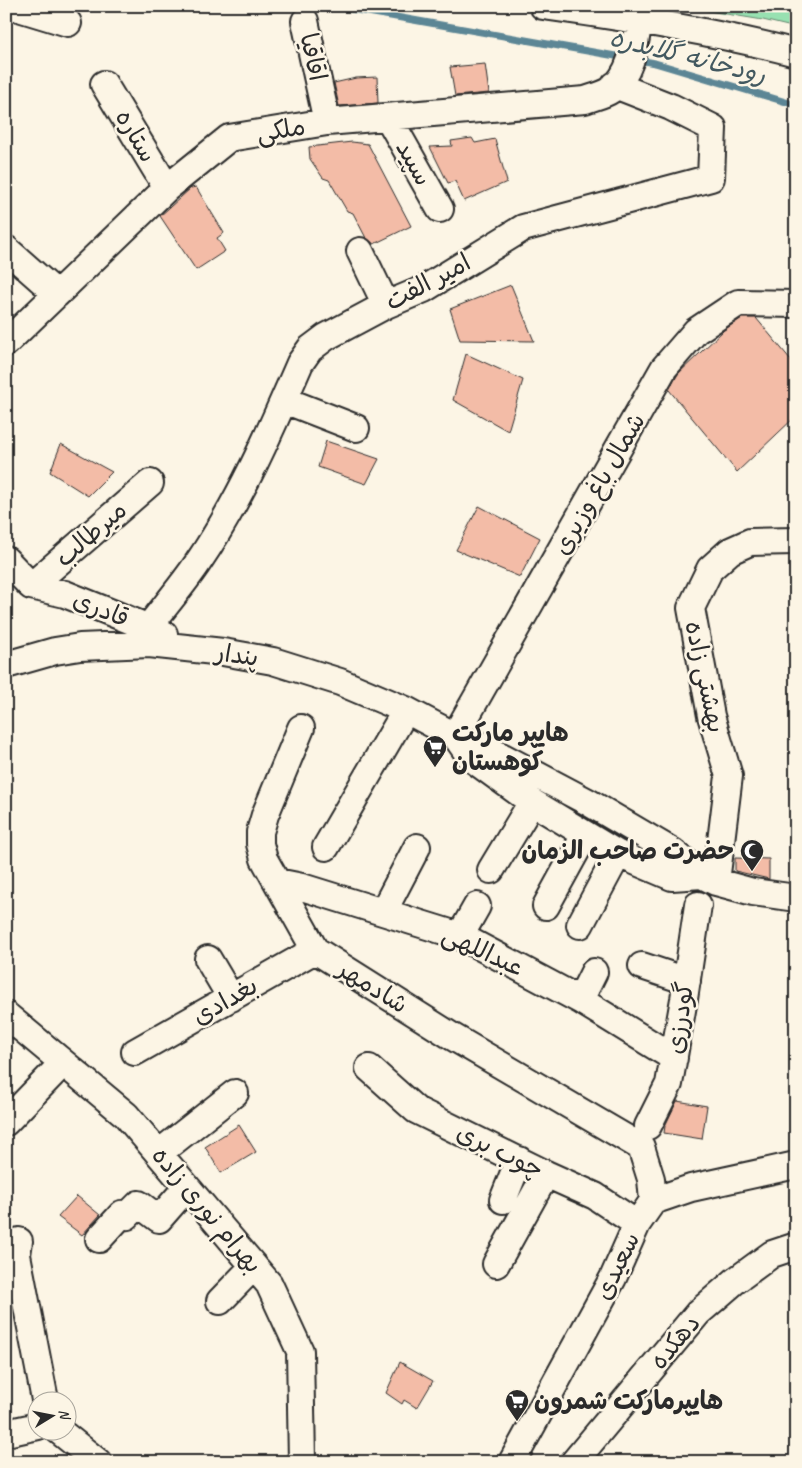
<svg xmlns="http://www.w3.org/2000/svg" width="802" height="1468" viewBox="0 0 802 1468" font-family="Caveat,'Playpen Sans Arabic',sans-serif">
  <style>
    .green { fill: #98e1b1; stroke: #62866e }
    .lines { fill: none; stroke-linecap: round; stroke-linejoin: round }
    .stream { stroke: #5c8695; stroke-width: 7 }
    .building { fill: #f3bca7; stroke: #2b2b2b }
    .street-casing { stroke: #2b2b2b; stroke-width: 30 }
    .street { stroke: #fcf5e5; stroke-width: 26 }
    .labels { text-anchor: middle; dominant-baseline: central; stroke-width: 5; stroke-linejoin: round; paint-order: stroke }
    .street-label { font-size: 25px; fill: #2b2b2b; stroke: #fcf5e5 }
    .poi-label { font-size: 25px; font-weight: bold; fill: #2b2b2b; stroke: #fcf5e5; text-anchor: start }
    .water-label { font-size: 26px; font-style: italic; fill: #435960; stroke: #fcf5e5 }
  </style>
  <rect width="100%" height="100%" fill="#fcf5e5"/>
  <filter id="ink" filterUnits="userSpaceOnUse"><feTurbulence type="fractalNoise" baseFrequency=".02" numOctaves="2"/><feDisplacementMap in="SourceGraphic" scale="10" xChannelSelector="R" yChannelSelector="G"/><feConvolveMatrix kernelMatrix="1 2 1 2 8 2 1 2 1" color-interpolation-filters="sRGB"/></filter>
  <g filter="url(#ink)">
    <path class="green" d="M678 6H796V28L763 20Z"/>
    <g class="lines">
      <path class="stream" d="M334 6 655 63 796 105"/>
    </g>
    <path class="building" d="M485 64 489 93 455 96 450 67Z
      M377 77 378 103 339 106 334 83 356 78Z
      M472 138 475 143 495 139 507 182 464 201 455 181 448 183 430 147 452 146 451 141Z
      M352 142 368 144 411 226 374 244 366 238 353 213 347 211 329 180 323 178 310 159 309 147Z
      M196 187 224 233 217 238 225 251 196 270 160 216 191 188Z
      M511 285 534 341 460 340 450 309Z
      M742 318H756L796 366V416L737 472 669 390 678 374 724 330Z
      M466 354 523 380 508 431 453 400Z
      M326 441 379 459 366 484 318 467Z
      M61 444 112 472 88 496 50 472Z
      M479 506 540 538 520 577 456 550Z
      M735 858 769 859V879L735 871Z
      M677 1101 707 1106 702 1139 664 1133 665 1126Z
      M239 1125 256 1152 221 1173 205 1147Z
      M77 1196 100 1215 82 1235 58 1217Z
      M400 1362 433 1381 417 1408 404 1400 402 1404 386 1393Z"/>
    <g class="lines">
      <g class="street-casing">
        <path id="street" d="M12 6 68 23
          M543 6C628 18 712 31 796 53
          M305 21 327 122
          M104 84 167 188
          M388 117 440 209
          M6 249 57 294
          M360 251 386 305
          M6 343 167 188 229 138 327 122 585 100C593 97 604 95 611 90 632 73 635 44 639 20
          M284 400 356 428
          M6 560 31 586 65 594 164 634
          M31 586 150 483
          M148 628C164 607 182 586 197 564 240 501 270 432 300 363L310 349 326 337 386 305 424 289 523 228 711 178 713 128 671 107 615 85
          M6 665 55 651 80 647 149 644 223 652 273 661 340 682 406 710 455 736 482 746 588 802 673 852 702 875 716 882 753 892 796 898
          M301 728 265 815 260 832V844L264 859 315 950 453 1037 641 1147 651 1179 653 1201
          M455 736 664 368 696 331 738 303 796 304
          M457 738 471 758 532 802 618 854 672 877 702 875
          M326 847 406 710
          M491 870 532 802
          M277 882 302 887 460 936 580 1000 674 1058
          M716 882 729 776 711 716 691 608 710 569 730 551 750 542 796 541
          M546 906 585 835
          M383 912 417 847
          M580 925 618 854
          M460 936 477 906
          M208 959 231 998
          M642 966 687 981
          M580 1000 594 972
          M6 1015 126 1115 269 1284 300 1351 302 1462
          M135 1052 315 950
          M369 1068 416 1110 546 1174 595 1196 637 1224
          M6 1122 63 1063
          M648 1126 669 1084 684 999 698 905
          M159 1153 235 1093
          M503 1200 519 1160
          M99 1239 122 1214 127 1216 139 1204 159 1219 187 1187
          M19 1241 17 1255 45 1400
          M496 1264 546 1174
          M220 1301 254 1266
          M58 1430 98 1462
          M6 1433 38 1426
          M512 1462 613 1278 637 1224 653 1201 691 1188 796 1165
          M574 1462 698 1313 735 1281 772 1254 796 1246"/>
      </g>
      <use href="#street" class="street"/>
    </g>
  </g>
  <defs>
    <g id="supermarket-pin" transform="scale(1.25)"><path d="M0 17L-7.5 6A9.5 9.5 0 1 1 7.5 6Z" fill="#2b2b2b" stroke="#fcf5e5"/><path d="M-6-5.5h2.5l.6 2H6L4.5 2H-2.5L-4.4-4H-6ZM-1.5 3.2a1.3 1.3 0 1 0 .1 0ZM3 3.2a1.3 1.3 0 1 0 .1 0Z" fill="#fff"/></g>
    <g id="mosque-pin" transform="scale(1.25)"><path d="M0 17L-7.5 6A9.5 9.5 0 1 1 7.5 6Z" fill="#2b2b2b" stroke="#fcf5e5"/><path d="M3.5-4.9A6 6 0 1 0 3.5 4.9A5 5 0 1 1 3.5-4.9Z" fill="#fff"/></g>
  </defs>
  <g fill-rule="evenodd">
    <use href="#supermarket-pin" x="435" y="747"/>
    <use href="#mosque-pin" x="752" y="851"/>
    <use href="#supermarket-pin" x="517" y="1401"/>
  </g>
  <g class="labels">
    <g class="street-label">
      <text transform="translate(313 57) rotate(78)">اقاقیا</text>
      <text transform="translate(281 130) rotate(-9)">ملکی</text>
      <text transform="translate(136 136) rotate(59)">ستاره</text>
      <text transform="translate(414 163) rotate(61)">سپید</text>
      <text transform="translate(428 282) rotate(-28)">امیر الفت</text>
      <text transform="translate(599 484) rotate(-60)">شمال باغ وزیری</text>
      <text transform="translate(91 534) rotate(-41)">میرطالب</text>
      <text transform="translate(101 609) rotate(22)">قادری</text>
      <text transform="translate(237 655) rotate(8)">پندار</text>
      <text transform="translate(705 677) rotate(78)">بهشتی زاده</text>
      <text transform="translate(483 951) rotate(25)">عبداللهی</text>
      <text transform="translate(373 987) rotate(32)">شادمهر</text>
      <text transform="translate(225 1001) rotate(-30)">بغدادی</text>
      <text transform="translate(680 1018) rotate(-81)">گودرزی</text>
      <text transform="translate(500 1151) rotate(26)">چوب بری</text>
      <text transform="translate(207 1210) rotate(50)">بهرام نوری زاده</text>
      <text transform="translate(617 1266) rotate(-64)">سعیدی</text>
      <text transform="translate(675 1342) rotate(-50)">دهکده</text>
    </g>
    <g class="poi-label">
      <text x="452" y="733">هایپر مارکت<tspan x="452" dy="29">کوهستان</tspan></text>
      <text x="734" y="851" text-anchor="end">حضرت صاحب الزمان</text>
      <text x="534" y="1401">هایپرمارکت شمرون</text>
    </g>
    <g class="water-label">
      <text transform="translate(688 56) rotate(14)">رودخانه گلابدره</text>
    </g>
  </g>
  <rect width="802" height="1468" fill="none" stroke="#fcf5e5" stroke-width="25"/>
  <rect x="12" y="12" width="777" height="1443" fill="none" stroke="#2b2b2b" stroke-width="2" filter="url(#ink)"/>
  <g transform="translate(52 1416) rotate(80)"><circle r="24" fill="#fcf5e5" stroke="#a8a49b"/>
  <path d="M0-4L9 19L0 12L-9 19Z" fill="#2b2b2b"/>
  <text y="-8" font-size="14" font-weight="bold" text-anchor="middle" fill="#2b2b2b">N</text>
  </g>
</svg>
